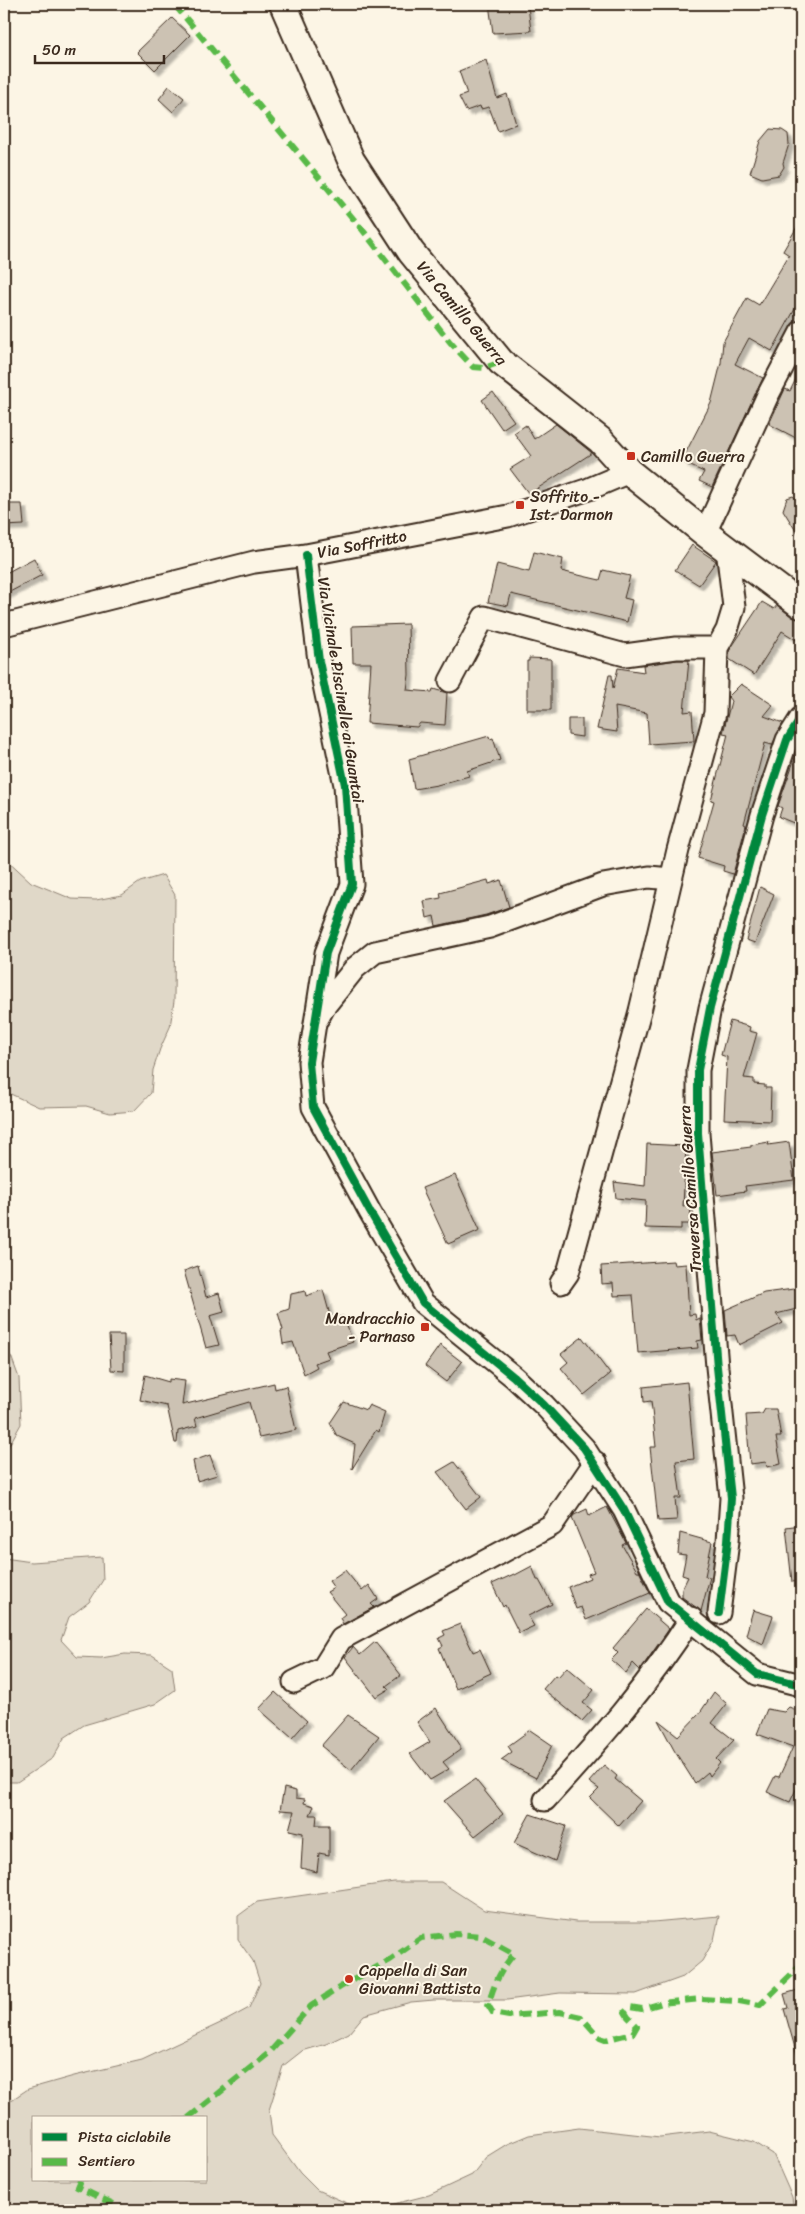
<svg xmlns="http://www.w3.org/2000/svg" width="805" height="2214" viewBox="0 0 805 2214" font-family="Sriracha,sans-serif">
  <style>
    .green { fill: #e0d8c8; stroke: #8e8173; fill-rule: evenodd }
    .building { fill: #ccc2b3; stroke: #3b2a1e; filter: url(#shadow) }
    .lines { fill: none; stroke-linecap: round; stroke-linejoin: round }
    .minor-casing { stroke: #3b2a1e; stroke-width: 25 }
    .tertiary-casing { stroke: #3b2a1e; stroke-width: 30 }
    .minor { stroke: #fcf5e5; stroke-width: 21 }
    .tertiary { stroke: #fcf5e5; stroke-width: 26 }
    .quiet { stroke: #58b947; stroke-width: 6; stroke-dasharray: 12 6; stroke-linecap: butt }
    .cycleway-casing { stroke: #fcf5e5; stroke-width: 11 }
    .cycleway { stroke: #00873e; stroke-width: 8 }
    .poi-dot { fill: #c8321e; stroke: #fcf5e5; stroke-width: 2 }
    .labels { text-anchor: middle; dominant-baseline: central; stroke-width: 4; stroke-linejoin: round; paint-order: stroke }
    .street-label { font-size: 16px; fill: #3b2a1e; stroke: #fcf5e5 }
    .poi-label { font-size: 16px; fill: #3b2a1e; stroke: #fcf5e5; text-anchor: start }
  </style>
  <defs>
    <filter id="shadow"><feDropShadow dx="4.5" dy="4.5" stdDeviation="1" flood-color="#0004"/></filter>
  </defs>
  <rect width="100%" height="100%" fill="#fcf5e5"/>
  <filter id="ink" filterUnits="userSpaceOnUse"><feTurbulence type="fractalNoise" baseFrequency=".02" numOctaves="2"/><feDisplacementMap in="SourceGraphic" scale="10" xChannelSelector="R" yChannelSelector="G"/><feConvolveMatrix kernelMatrix="1 2 1 2 8 2 1 2 1" color-interpolation-filters="sRGB"/></filter>
  <g filter="url(#ink)">
    <path class="green" d="M4 857 31 882 72 899 96 900 122 895 140 882 163 875 175 895 174 1001 170 1027 160 1049 153 1070 151 1093 134 1111 110 1113 86 1106 39 1107 4 1091Z
      M4 1350 11 1356 19 1378 21 1424 8 1447 4 1448Z
      M102 1557 103 1580 89 1602 69 1617 61 1640 77 1657 101 1658 125 1654 152 1655 172 1668 175 1690 155 1704 84 1725 64 1738 53 1758 17 1782H4V1558L32 1562Z
      M394 1882H441L484 1910 576 1922H653L719 1916 714 1940 702 1961 683 1977 636 1994 560 1993 507 2000H434L411 2002 364 2015 349 2033 326 2044 302 2051 283 2066 269 2110 272 2135 300 2173 317 2190 360 2209 382 2207 429 2195 472 2175 486 2157 507 2144 529 2135 579 2128 660 2137 709 2131 754 2142 773 2154 792 2197 794 2210H4V2105L28 2089 74 2076 142 2060 227 2020 249 2008 260 1983 253 1961 238 1940V1916L257 1902ZM34 2118H206V2180H34Z"/>
    <path class="building" d="M489 4 528 6 531 31 493 33Z
      M172 18 190 35 155 70 137 52Z
      M486 60 497 98 507 94 516 124 498 131 489 107 481 109 480 106 466 111 459 97 467 94 459 71Z
      M169 86 184 98 173 112 159 99Z
      M770 129 782 130 788 134 789 144 783 163 784 167 779 175 762 178 750 173 760 141Z
      M801 220V298L772 351 749 338 735 364 763 378 712 487 699 481 704 472 684 463V456L711 403 721 363 723 342 747 298 759 305 789 255 783 251Z
      M801 369V426L796 438 769 424 785 389 790 391Z
      M493 392 514 421 502 429 482 400Z
      M556 424 592 453 529 494 510 469 531 456 514 433 526 425 534 439Z
      M793 496 801 503V539L783 510 787 498Z
      M4 504H22L24 525 4 526Z
      M692 545 716 561 699 585 675 570Z
      M534 552 563 559 561 571 600 580 603 570 630 576 624 598 632 600 627 622 511 594 508 606 488 602 497 564 529 572Z
      M34 558 42 575 4 595V574Z
      M762 602 774 609 777 605 792 617 801 620V643L782 631 754 675 729 659V651Z
      M408 624 409 675 407 690 432 692 433 689 447 693 445 725 420 723 417 727 367 723 371 663H353L352 626Z
      M529 658 551 659V710H527V661H529Z
      M677 660H689L684 712 692 711 694 741 649 744 647 713 615 707 617 732 597 729 609 675H612L613 689 618 668 644 672 643 665Z
      M741 684 773 705 764 716 783 723 772 745 765 743 744 824 746 825 733 874 723 871 724 866 698 858 714 801 711 800 728 734 723 733 731 701 728 697Z
      M568 719H582V737L568 735Z
      M489 736 490 739 493 738 500 760 467 771 469 776 437 785 414 789 409 759Z
      M801 741V826L779 817 782 808 778 806Z
      M488 880 489 884 501 880 509 907 486 915 436 926 434 916 427 918 424 901 441 898 440 893Z
      M760 887 774 894 755 943 746 940Z
      M730 1021 750 1027 749 1031 757 1033 744 1078 754 1079V1084L765 1085V1088H771L770 1121 724 1119 727 1057 721 1055Z
      M769 1142 768 1145 789 1142 794 1180 745 1186 746 1191 717 1195 712 1152 751 1147V1145Z
      M647 1144 686 1146 683 1206H691L690 1224H681V1229L645 1228 646 1201 616 1198 614 1182 645 1186Z
      M455 1175 480 1230 448 1244 422 1188Z
      M673 1261 674 1265 686 1264 689 1315 695 1314 696 1320 700 1318 702 1340 697 1341 698 1348 638 1353 633 1295 614 1296 613 1283 602 1284 601 1266Z
      M198 1266 206 1297 219 1293 224 1312 210 1316 219 1345 206 1348 184 1271Z
      M801 1288V1308L776 1314 783 1323 739 1345 735 1335 727 1336 725 1310 764 1293Z
      M323 1290 331 1319 343 1316 353 1342 326 1351 329 1358 315 1363 317 1367 304 1374 293 1342 283 1344 281 1331 283 1330 278 1313 289 1309 291 1294 305 1291 306 1296Z
      M109 1335H124V1371L111 1370Z
      M582 1337 610 1374 584 1395 561 1368 568 1362 561 1354Z
      M440 1345 462 1362 446 1382 425 1366Z
      M145 1375 169 1382V1379L185 1381 182 1405 274 1383 275 1389 286 1386 296 1430 259 1438 249 1402 195 1418 197 1426 178 1431 177 1443H175L167 1406 140 1400Z
      M687 1382 694 1459 676 1461 681 1498H675L677 1520 658 1521 650 1447H656L651 1401 644 1402 643 1387Z
      M344 1402 366 1410 369 1405 385 1412 379 1432 376 1430 352 1469 355 1444 337 1436 330 1423Z
      M765 1409H776L781 1437H776L781 1464 767 1467 766 1462 750 1464 746 1415 762 1414Z
      M210 1455 217 1475 197 1481 193 1461Z
      M454 1462 481 1497 466 1509 437 1472Z
      M607 1507 626 1543 622 1545 637 1571H639L650 1593 586 1620 581 1607 576 1609 568 1587 590 1578 588 1574 594 1572 572 1518 574 1515 587 1509 589 1516Z
      M801 1525V1581L792 1582 786 1527Z
      M680 1533 712 1542 705 1576 710 1577 701 1611 682 1597V1589L688 1577 682 1575 686 1555 678 1554Z
      M532 1566 537 1580H539L552 1604 528 1616 534 1626 519 1633 505 1605 503 1607 492 1584 514 1574 515 1575Z
      M345 1570 362 1591 369 1585 378 1599 371 1604 374 1607 343 1624 340 1618 345 1614 327 1592 334 1588 329 1581Z
      M646 1609 669 1629 640 1670 633 1663 626 1673 611 1660 618 1653 613 1648Z
      M753 1610 773 1616 763 1644 746 1635Z
      M460 1624 473 1652 480 1649 491 1673 456 1689 439 1648 443 1646 439 1638 445 1635 443 1631Z
      M375 1642 401 1675 386 1686 389 1689 376 1697 345 1657 353 1647 360 1655Z
      M567 1667 594 1690 583 1703 592 1710 582 1721 543 1689 555 1675 558 1677Z
      M275 1692 307 1721 292 1738 259 1709Z
      M714 1692 727 1704 712 1723 734 1740 716 1759 720 1763 710 1776 708 1772 695 1783 674 1750 658 1720 678 1736 699 1714Z
      M789 1707 801 1712V1779L790 1802 767 1792 775 1776 779 1777 793 1747 757 1734 767 1709 784 1712Z
      M436 1708 460 1745V1750L443 1762 449 1769 430 1780 410 1754 430 1742 417 1722Z
      M348 1715 379 1736 351 1770 321 1746Z
      M530 1730 552 1745 536 1778 501 1760 512 1752 508 1746Z
      M604 1765 617 1776 615 1779 641 1801 619 1826 590 1798 599 1789 589 1782Z
      M475 1779 503 1814 475 1836 444 1801Z
      M284 1788 296 1791V1798L305 1799 304 1803 314 1806 310 1815H317L316 1825H329V1855L319 1853 317 1872 301 1868 303 1833 289 1830 294 1811 280 1810Z
      M530 1814 566 1826 555 1861 514 1843Z
      M798 1990 801 2002V2055H797L784 2009 788 2008 784 1994Z"/>
    <g class="lines">
      <g class="minor-casing">
        <path id="minor" d="M705 533 767 397 801 332
          M306 555 319 661 345 785 352 884 326 953 309 1062 313 1107 370 1212 423 1303 514 1377 544 1405 584 1448 624 1510 668 1602 757 1674 801 1685
          M4 625 254 562 306 555 508 516 589 489 629 472
          M450 681 484 617 625 655 676 648H717
          M318 1018 324 1007 355 968 375 952 490 927 603 885 649 877 671 879
          M561 1283 568 1273 640 1011 678 850 715 713 717 648 727 630 734 607 727 549
          M719 1613 728 1541 731 1498 717 1367 698 1133V1070L710 1008 762 815 787 740 801 718
          M294 1682 323 1668 341 1639 552 1525 595 1462
          M545 1800C598 1742 649 1685 691 1618"/>
      </g>
      <g class="tertiary-casing">
        <path id="tertiary" d="M283 4 351 160 411 252 501 362 600 440 629 472 705 533 801 605"/>
      </g>
      <use href="#minor" class="minor"/>
      <use href="#tertiary" class="tertiary"/>
      <path class="quiet" d="M174 4 361 228 450 342 473 367 484 368 501 362
        M188 2118 269 2053 311 2006 342 1986 390 1960 421 1938 456 1934 481 1936 514 1954C500 1970 494 1985 488 2005L493 2013 509 2016 560 2012 581 2017 600 2038 605 2040 633 2033 637 2026 628 2017 625 2012 630 2007 642 2009 662 2003 701 1999 739 2001 760 2005 801 1965
        M80 2180 77 2187 127 2210"/>
      <g class="cycleway-casing">
        <path id="cycleway" d="M306 555 319 661 345 785 352 884 326 953 309 1062 313 1107 370 1212 423 1303 514 1377 544 1405 584 1448 624 1510 668 1602 757 1674 801 1685
          M719 1613 728 1541 731 1498 717 1367 698 1133V1070L710 1008 762 815 787 740 801 718"/>
      </g>
      <use href="#cycleway" class="cycleway"/>
    </g>
  </g>
  <g class="poi-dot">
    <rect x="626" y="451" width="10" height="10" rx="2.5"/>
    <rect x="515" y="500" width="10" height="10" rx="2.5"/>
    <rect x="420" y="1322" width="10" height="10" rx="2.5"/>
    <circle cx="349" cy="1979" r="5"/>
  </g>
  <g class="labels">
    <g class="street-label">
      <text transform="translate(462 313) rotate(50)">Via Camillo Guerra</text>
      <text transform="translate(362 544) rotate(-11)">Via Soffritto</text>
      <text transform="translate(341 690) rotate(81)">Via Vicinale Piscinelle ai Guantai</text>
      <text transform="translate(690 1189) rotate(-94)">Traversa Camillo Guerra</text>
    </g>
    <g class="poi-label">
      <text x="641" y="456">Camillo Guerra</text>
      <text x="530" y="496">Soffrito -<tspan x="530" dy="18">Ist. Darmon</tspan></text>
      <text x="415" y="1318" text-anchor="end">Mandracchio<tspan x="415" dy="18">- Parnaso</tspan></text>
      <text x="359" y="1970">Cappella di San<tspan x="359" dy="18">Giovanni Battista</tspan></text>
    </g>
  </g>
  <rect width="805" height="2214" fill="none" stroke="#fcf5e5" stroke-width="20"/>
  <rect x="10" y="10" width="785" height="2194" fill="none" stroke="#3b2a1e" stroke-width="2" filter="url(#ink)"/>
  <rect x="32" y="2116" width="175" height="65" fill="#fcf5e5" stroke="#afa495"/>
  <rect x="42" y="2133" width="25" height="8" fill="#00873e" stroke="#afa495"/>
  <text x="78" y="2142" font-size="15" fill="#3b2a1e">Pista ciclabile</text>
  <rect x="42" y="2158" width="25" height="8" fill="#58b947" stroke="#afa495"/>
  <text x="78" y="2166" font-size="15" fill="#3b2a1e">Sentiero</text>
  <path d="M35 55v8h129v-8" fill="none" stroke="#3b2a1e" stroke-width="2.5"/>
  <text x="42" y="55" font-size="15" fill="#3b2a1e" stroke="#fcf5e5" stroke-width="4" paint-order="stroke">50 m</text>
</svg>
